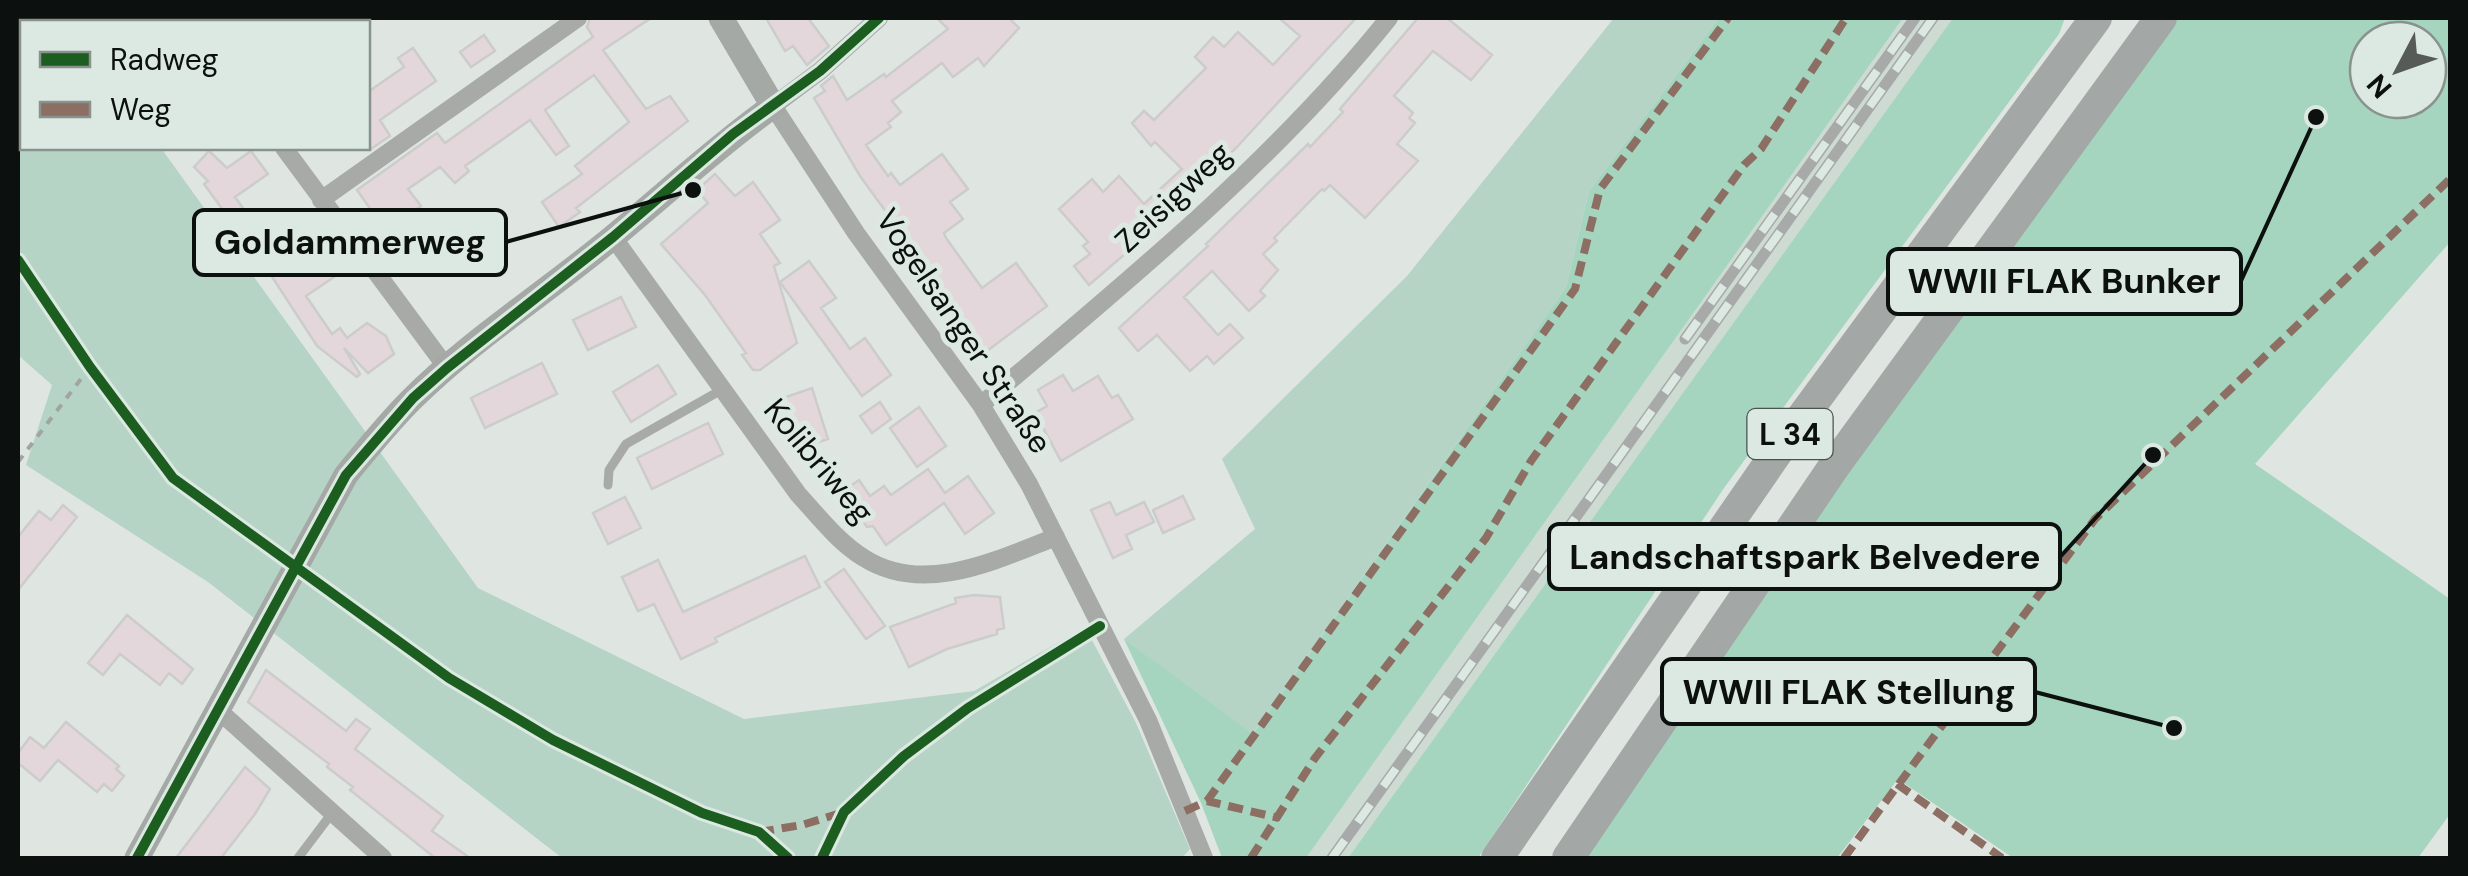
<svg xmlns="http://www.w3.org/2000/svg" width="2468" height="876" viewBox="0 0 2468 876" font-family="'DM Sans',sans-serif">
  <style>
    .built { fill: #cddbd3 }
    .green { fill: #b6d4c5 }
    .forest { fill: #a5d4bf; fill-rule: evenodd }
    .building { fill: #e3d7dc; stroke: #cbcccb; stroke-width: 2.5 }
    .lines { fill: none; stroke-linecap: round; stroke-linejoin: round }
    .path { stroke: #a1a5a2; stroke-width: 4; stroke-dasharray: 8 8; stroke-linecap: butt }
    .lane { stroke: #a7aaa7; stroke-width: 9 }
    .street { stroke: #a7aaa7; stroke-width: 18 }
    .secondary { stroke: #a5a9a6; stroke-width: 25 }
    .highway { stroke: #a3a7a6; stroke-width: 32 }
    .rail-casing { stroke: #a7aaa8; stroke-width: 11 }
    .rail { stroke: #dce9e2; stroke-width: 8; stroke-dasharray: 22; stroke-linecap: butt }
    .quiet { stroke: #8d6e63; stroke-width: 8; stroke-dasharray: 15 8; stroke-linecap: butt }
    .cycleway-casing { stroke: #dce9e2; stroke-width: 16 }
    .cycleway { stroke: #1b5e20; stroke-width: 10 }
    .labels { text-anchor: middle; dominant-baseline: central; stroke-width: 10; stroke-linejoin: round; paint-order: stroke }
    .shield { fill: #dce9e2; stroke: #4a514e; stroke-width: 2.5 }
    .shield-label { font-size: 30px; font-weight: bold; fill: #0c100e }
    .street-label { font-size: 32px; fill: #0c100e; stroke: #dce9e2 }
    .leader { fill: none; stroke: #0c100e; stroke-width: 4 }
    .callout-dot { fill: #0c100e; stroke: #dce9e2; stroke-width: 4 }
    .callout { fill: #dce9e2; stroke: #0c100e; stroke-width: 4 }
    .callout-label { font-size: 35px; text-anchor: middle; font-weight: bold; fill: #0c100e }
  </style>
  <rect width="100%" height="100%" fill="#dfe6e2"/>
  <path class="built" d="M1903 18H1953L1348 858H1306Z"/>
  <path class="green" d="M18 18H68L71 22H22V148H161L478 588 744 719 974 691 1085 627 1136 723 1190 849 1182 858H562L208 582 26 465 52 385 18 355Z
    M1614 18H1719L1589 191 1566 287 1252 735 1124 639 1255 529 1222 459 1407 276Z"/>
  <path class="forest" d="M1719 18H1903L1306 858H1222L1201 803 1124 639 1253 734 1566 287 1589 191Z
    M1953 18H2065L2059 34 1724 488 1478 858H1348Z
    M2173 18H2450V242L2255 464 2450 599V814L2418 858H2013L1898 779 1837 858H1579L1704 667ZM2368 40H2428V100H2368Z"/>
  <path class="building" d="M590 18H651L603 50 646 109 670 96 688 121 576 208 580 212 559 227 542 202 582 174 575 166 629 122 594 75 545 110 569 146 556 155 530 120 465 166 469 171 455 183 440 167 408 189 421 206 386 231 357 190 437 133 445 143 593 37 587 27Z
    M766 18H808L829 46 807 65 793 46 785 51Z
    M937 18H1009L1019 28 984 66 978 58 953 77 942 63 892 101 901 112 888 123 891 127 866 145 888 176 891 173 900 185 942 154 968 189 950 202 963 219 944 233 946 238 982 288 1016 263 1047 306 987 351 860 176 814 98 825 91 821 86 833 76 847 100 884 74 886 77 948 29Z
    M1279 18H1356L1236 148 1161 223 1089 285 1074 266 1090 254 1083 246 1088 242 1059 209 1092 179 1103 192 1119 176 1144 204 1182 169 1155 142 1151 146 1132 123 1144 111 1154 120 1206 68 1195 57 1213 37 1224 47 1238 32 1273 65 1300 36Z
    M1418 18H1447L1492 55 1471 80 1433 51 1394 96 1413 113 1409 118 1415 123 1397 144 1418 161 1365 218 1330 185 1324 191 1322 189 1274 238 1277 241 1263 254 1278 270 1260 291 1265 296 1249 311 1212 271 1184 297 1218 335 1230 324 1243 338 1214 364 1207 356 1190 371 1157 335 1138 351 1119 328 1208 246 1206 244 1308 144 1310 147 1343 112 1340 109Z
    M484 35 495 51 471 67 460 52Z
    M413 48 436 81 380 120 390 136 371 149 368 143V92L404 67 398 58Z
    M209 151 227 168 251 151 268 174 235 197 250 218 236 228 204 184 208 181 194 167Z
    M715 174 735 196 753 182 780 220 760 234 780 263 774 266 797 343 760 370H753L742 355 746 353 705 295 661 244 708 203 697 190Z
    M287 238 308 258 322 248 340 273 306 296 332 334 340 328 347 338 367 323 386 336 394 354 368 373 344 348 360 374 357 377 317 346 267 269 276 262 270 256Z
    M809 261 836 298 821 308 850 349 865 338 891 375 862 396 780 282Z
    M621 297 636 327 588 350 573 320Z
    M542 363 557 394 485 428 471 398Z
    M658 365 676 394 631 422 613 392Z
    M1063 375 1073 391 1098 376 1112 398 1118 395 1133 419 1061 461 1035 413 1047 406 1038 390Z
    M812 388 828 439 796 450 780 399Z
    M880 402 891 419 872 433 860 416Z
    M919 407 946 446 917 467 890 428Z
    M708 423 723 454 652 489 637 458Z
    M928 469 945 493 968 476 994 513 965 534 944 503 886 545 873 526 867 527 842 492 859 480 870 496 884 486 891 495Z
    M1183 496 1194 519 1163 533 1153 510Z
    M625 497 641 528 608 544 593 513Z
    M1110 502 1116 515 1144 502 1154 522 1126 535 1132 549 1113 558 1091 510Z
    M63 505 77 517 18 590V537L39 511 51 520Z
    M805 556 820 587 715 638 717 642 681 659 654 604 638 611 622 577 658 560 683 612Z
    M844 569 885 626 866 639 825 582Z
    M974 595 1000 597 1004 628 997 630V634L947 649 909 667 890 627 956 603 955 598Z
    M127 615 193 669 182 684 169 673 160 685 120 654 103 675 88 663Z
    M266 670 346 731 356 719 370 729 355 749 443 816 432 831 470 858H435L350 790 353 787 327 767 329 764 248 702Z
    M66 722 119 766 116 769 124 776 112 791 104 784 97 792 58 760 40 781 18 763V753L30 737 44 748Z
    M245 767 270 789 255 814 221 858H176Z"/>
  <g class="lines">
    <path class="path" d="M18 462 90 367"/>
    <path class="lane" d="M608 485 609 470 626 444 723 389
      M298 858 332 813"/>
    <path class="street" d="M193 18 196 22
      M879 18 820 71 773 106 856 233 981 405 1029 484 1148 720 1204 858
      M250 22 257 18
      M284 148 447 368
      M321 200 578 18
      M613 237 798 494C818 516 839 543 864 558 924 596 996 560 1056 537
      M981 405C1124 284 1272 164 1389 18
      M218 710 383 858"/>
    <path class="secondary" d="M137 858 346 475C367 449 388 423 411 400 468 343 539 297 602 246 659 200 713 149 773 106L721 18"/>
    <path class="highway" d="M1497 858 1784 442 2096 18
      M1568 858 1835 465 2161 18"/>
    <g class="rail-casing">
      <path id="rail" d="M1685 339 1915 18
        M1332 858 1933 18"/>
    </g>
    <use href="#rail" class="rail"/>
    <path class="quiet" d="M1897 784 2002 858
      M1207 801 1575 289 1600 189 1728 18
      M1185 811 1207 801 1279 818
      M759 832 802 825 844 812
      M1251 858 1315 758 1486 538 1531 461 1744 165 1761 149 1846 18
      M1844 858 2095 519 2450 179"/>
    <g class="cycleway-casing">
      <path id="cycleway" d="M18 260 90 367 173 478 449 678 553 740 702 813 759 832 788 858
        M137 858 346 475 413 398 447 368 613 237 733 134 820 71 879 18
        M822 858 844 812 904 756 968 708 1100 626"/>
    </g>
    <use href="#cycleway" class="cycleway"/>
  </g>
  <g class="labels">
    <rect class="shield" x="1747.5" y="409" width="85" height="50" rx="8"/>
    <g class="shield-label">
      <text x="1790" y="434">L 34</text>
    </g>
    <g class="street-label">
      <text transform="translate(1173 197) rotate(-43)">Zeisigweg</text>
      <text transform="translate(964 331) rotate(56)">Vogelsanger Straße</text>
      <text transform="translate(819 461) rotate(50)">Kolibriweg</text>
    </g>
  </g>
  <path class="leader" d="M693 190L506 242M2316 117L2241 281M2153 455L2060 557M2174 728L2035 692"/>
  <g class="callout-dot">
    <circle cx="693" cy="190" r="10"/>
    <circle cx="2316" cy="117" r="10"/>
    <circle cx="2153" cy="455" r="10"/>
    <circle cx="2174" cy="728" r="10"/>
  </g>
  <g class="callout">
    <rect x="194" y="210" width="312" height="65" rx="10"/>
    <rect x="1888" y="249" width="353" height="65" rx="10"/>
    <rect x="1549" y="524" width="511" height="65" rx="10"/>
    <rect x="1662" y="659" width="373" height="65" rx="10"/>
  </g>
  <g class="callout-label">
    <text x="350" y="254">Goldammerweg</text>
    <text x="2064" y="293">WWII FLAK Bunker</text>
    <text x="1805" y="569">Landschaftspark Belvedere</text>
    <text x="1849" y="704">WWII FLAK Stellung</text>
  </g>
  <rect width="2468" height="876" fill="none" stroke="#0c100e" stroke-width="40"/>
  <rect x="20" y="20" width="350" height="130" fill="#dce9e2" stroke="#89928d" stroke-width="2.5"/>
  <rect x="40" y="52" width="50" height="15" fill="#1b5e20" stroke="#89928d" stroke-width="2.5"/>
  <text x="110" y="70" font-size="30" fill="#0c100e">Radweg</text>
  <rect x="40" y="102" width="50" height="15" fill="#8d6e63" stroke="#89928d" stroke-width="2.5"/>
  <text x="110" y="120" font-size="30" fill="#0c100e">Weg</text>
  <g transform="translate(2398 70) rotate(229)"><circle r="48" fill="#dce9e2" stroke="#89928d" stroke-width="2.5"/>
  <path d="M0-8L18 38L0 25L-18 38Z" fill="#565b58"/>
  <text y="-15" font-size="28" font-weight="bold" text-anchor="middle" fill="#0c100e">N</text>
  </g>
</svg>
